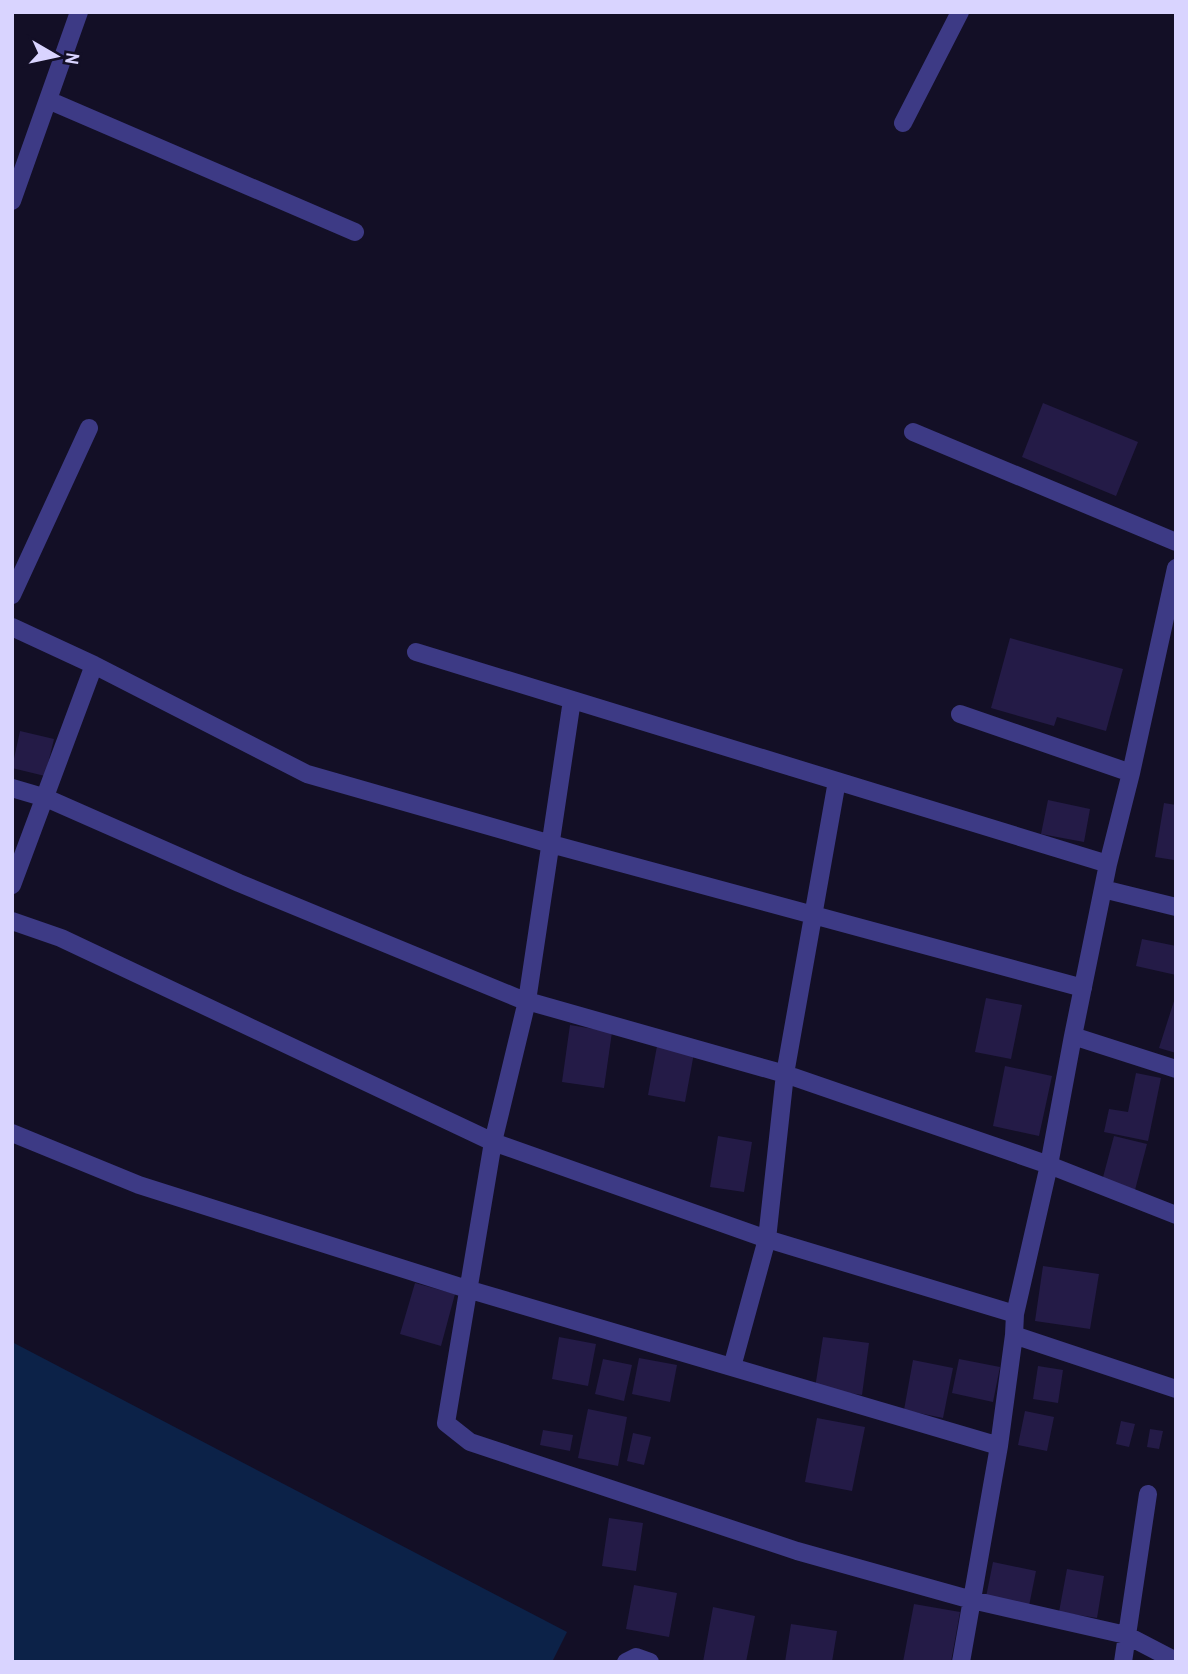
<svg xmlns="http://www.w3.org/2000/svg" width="1188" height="1674" viewBox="0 0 1188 1674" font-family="'Archivo Narrow',sans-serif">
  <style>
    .water { fill: #0c2248 }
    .building { fill: #241b47 }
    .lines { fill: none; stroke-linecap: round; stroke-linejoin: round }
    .service { stroke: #3d3a85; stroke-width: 18 }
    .minor { stroke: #3d3a85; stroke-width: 18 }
  </style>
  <rect width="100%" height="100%" fill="#130f26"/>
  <path class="water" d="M12 1342 567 1632 552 1662H12Z"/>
  <path class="building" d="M1043 403 1138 442 1116 496 1022 457Z
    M1010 638 1123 669 1106 731 1057 717 1054 726 991 708Z
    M20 731 54 739 45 776 12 768Z
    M1048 800 1090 809 1084 842 1041 834Z
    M1164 803 1176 805 1174 860 1155 857Z
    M1142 939 1176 946V975L1136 966Z
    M986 998 1022 1005 1011 1059 975 1052Z
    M1175 998H1176V1053L1159 1048Z
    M570 1025 612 1032 604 1088 562 1082Z
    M657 1046 694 1053 685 1102 648 1095Z
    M1005 1066 1052 1076 1039 1136 993 1126Z
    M1136 1073 1161 1078 1148 1141 1104 1132 1109 1109 1128 1112Z
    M718 1136 752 1142 744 1192 710 1187Z
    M1114 1136 1147 1144 1135 1190 1102 1181Z
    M1043 1266 1099 1274 1090 1329 1035 1321Z
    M415 1283 455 1294 441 1346 400 1334Z
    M559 1337 596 1344 588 1386 552 1379Z
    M823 1337 869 1343 862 1395 815 1388Z
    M639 1358 677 1365 670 1402 632 1394Z
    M603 1359 632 1365 624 1401 595 1394Z
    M959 1359 1000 1367 993 1402 952 1393Z
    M913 1360 953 1368 943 1418 904 1410Z
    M1038 1366 1063 1370 1058 1403 1033 1399Z
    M588 1409 627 1417 618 1466 578 1458Z
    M1025 1411 1054 1417 1047 1451 1018 1445Z
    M817 1418 865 1427 852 1491 805 1482Z
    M1121 1421 1135 1424 1129 1447 1116 1444Z
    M1150 1429 1163 1431 1159 1449 1147 1447Z
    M543 1430 573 1435 570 1451 540 1445Z
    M633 1433 651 1437 644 1465 627 1461Z
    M609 1518 643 1523 636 1571 602 1566Z
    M993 1562 1036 1571 1029 1606 986 1597Z
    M1067 1569 1104 1576 1097 1618 1059 1612Z
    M634 1585 677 1593 669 1637 626 1629Z
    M914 1604 960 1612 951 1662H903Z
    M713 1607 755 1616 746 1662H703Z
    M791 1624 837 1631 832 1662H785Z"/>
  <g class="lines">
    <path class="service" d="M913 432 1176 542"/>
    <path class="minor" d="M48 100 355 232
      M903 123 960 12
      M12 201 79 12
      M12 595 89 428
      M12 627 94 665 307 774 551 844 1083 988
      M416 652 1108 864
      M572 700 527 1001 493 1142 446 1423 470 1442 797 1551 972 1600 1126 1635 1176 1661
      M960 714 1131 773
      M12 788 46 798 239 883 520 999 785 1074 1049 1165 1176 1215
      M12 885 94 665
      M1103 889 1176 907
      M12 921 61 938 493 1142 767 1239 1015 1314
      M1073 1036 1108 864 1131 773 1176 568
      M12 1133 139 1185 467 1289 999 1446
      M1014 1335 1176 1389
      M732 1367 767 1239 785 1074 837 781
      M626 1662 636 1657 650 1662
      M961 1662 999 1446 1014 1335 1015 1314 1049 1165 1073 1036 1176 1069
      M1123 1662 1148 1494"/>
  </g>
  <rect width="1188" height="1674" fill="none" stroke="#d9d4ff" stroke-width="28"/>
  <g transform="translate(56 56) rotate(99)" stroke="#130f26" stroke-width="5" paint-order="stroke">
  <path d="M0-5L12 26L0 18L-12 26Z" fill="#d9d4ff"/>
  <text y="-10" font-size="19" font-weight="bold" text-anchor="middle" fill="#d9d4ff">N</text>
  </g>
</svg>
